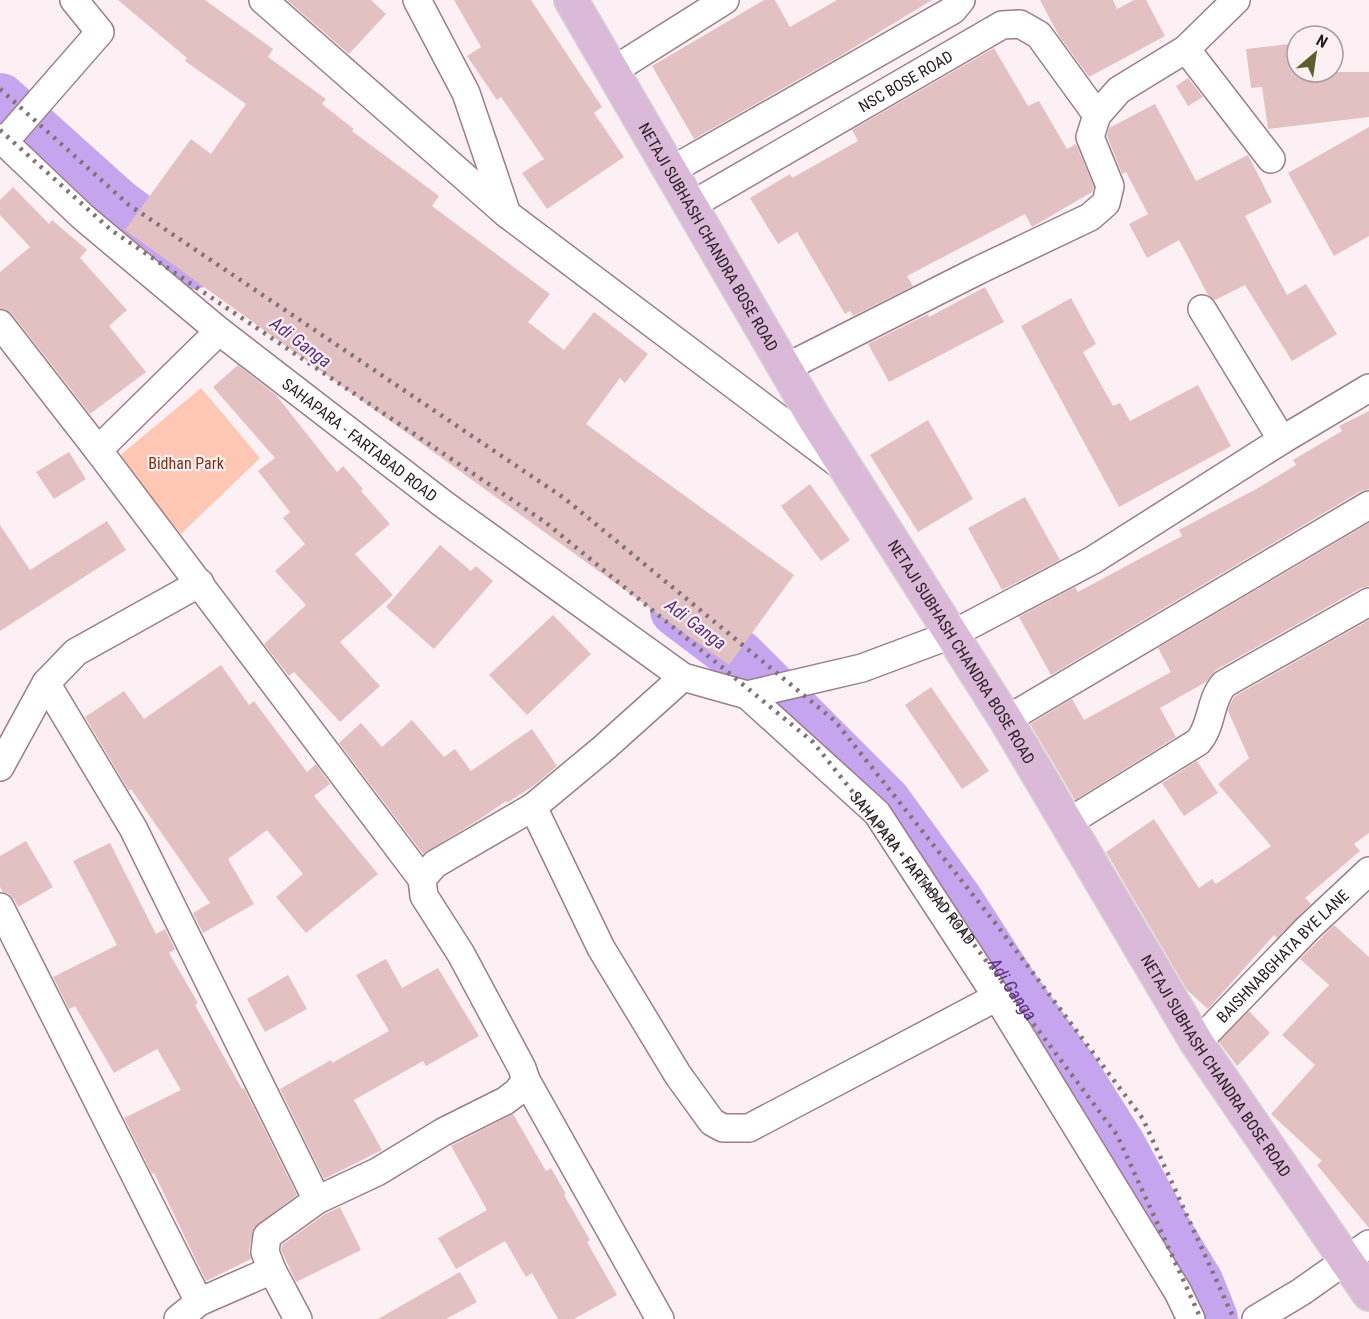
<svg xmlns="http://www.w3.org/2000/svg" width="1369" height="1319" viewBox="0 0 1369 1319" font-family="'Roboto Condensed',sans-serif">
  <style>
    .green { fill: #fec7b3 }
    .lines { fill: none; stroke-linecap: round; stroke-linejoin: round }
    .river { stroke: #c6a5ef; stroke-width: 54 }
    .building { fill: #e3c1c2 }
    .street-casing { stroke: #9b7e89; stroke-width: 30 }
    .primary-casing { stroke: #d4d2d3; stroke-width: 36 }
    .street { stroke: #fff; stroke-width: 27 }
    .primary { stroke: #dbb9d9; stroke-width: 33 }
    .rail { stroke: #817479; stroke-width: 4.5; stroke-dasharray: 3 6; stroke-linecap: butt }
    .labels { text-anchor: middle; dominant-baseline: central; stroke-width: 4.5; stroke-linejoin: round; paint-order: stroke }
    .street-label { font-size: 16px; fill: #291d22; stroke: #fdf0f5 }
    .park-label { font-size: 16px; fill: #7d3314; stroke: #fdf0f5 }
    .water-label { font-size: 18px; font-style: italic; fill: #5a2e84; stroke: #fdf0f5 }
  </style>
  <rect width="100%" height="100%" fill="#fdf0f5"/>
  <path class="green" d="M201 388 260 458 181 534 118 457Z"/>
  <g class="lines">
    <g class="river">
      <path d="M0 100 118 206 194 262"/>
      <path id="s1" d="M677 610 739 657 884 802 956 901 1014 991 1071 1070 1119 1146 1165 1231 1197 1284 1211 1319"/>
    </g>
  </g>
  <path class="building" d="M118 0H205L273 49 268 57 326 99 322 104 354 129 352 131 439 196 432 206 550 294 528 322 564 350 594 312 648 354 625 383 620 378 586 424 794 575 729 665 125 230 191 139 211 154 246 104 185 61 187 58Z
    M287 0H371L386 14 349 54Z
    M454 0H531L602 107 594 113 624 157 547 209 522 173 544 159 501 97 497 100 467 56 481 47Z
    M764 0H775L790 27 837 0H932L840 56 694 139 652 66Z
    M1040 0H1113L1117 9 1134 0H1146L1165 36 1089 77 1059 36Z
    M1297 43V72H1369V117L1268 129 1262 87 1251 88 1246 49Z
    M994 48 1028 106 1039 101 1067 149 1076 144 1094 187 1092 192 1032 227 1025 214 907 276 913 286 853 316 850 311 845 314 797 232 778 244 750 198 790 174 792 178 858 141 852 130Z
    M1188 78 1203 97 1188 106 1176 86Z
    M1155 104 1196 181 1248 155 1272 202 1245 216 1287 295 1306 284 1337 334 1292 361 1245 285 1215 300 1208 295 1179 240 1147 258 1129 224 1148 214 1126 172 1122 174 1107 136 1109 128Z
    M1369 127V236L1334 256 1288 173Z
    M13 187 49 224 52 220 87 250 80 258 127 310 109 326 146 372 90 414 12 314 6 310 0 309V272L30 247 0 215V200Z
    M985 287 1004 322 889 382 868 344 928 314 929 317Z
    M1071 298 1096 344 1083 352 1113 406 1120 403 1130 421 1198 385 1231 446 1119 507 1021 326Z
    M238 365 276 395 337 472 343 466 363 489 361 491 390 524 355 554 393 595 340 642 380 686 340 722 294 672 289 676 264 644 306 605 275 571 305 544 283 518 290 512 258 471 275 458 213 387Z
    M1369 411V489L1361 491 1051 675 1019 617 1075 587 1078 592 1182 536 1179 530 1258 488 1296 465 1293 460 1342 431 1339 426Z
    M928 420 973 499 918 532 870 455Z
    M69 452 86 479 54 499 36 472Z
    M810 484 850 540 821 561 781 506Z
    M1025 497 1060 560 1002 590 968 528Z
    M107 521 126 550 0 631V525L30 570Z
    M1369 523V586L1361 588 1216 670 1206 682 1160 708 1176 737 1075 800 1030 724 1072 699 1084 720 1171 672 1158 648Z
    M440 545 471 571 476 566 493 581 434 649 386 607Z
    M553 615 591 654 527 715 489 675Z
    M1369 620V833L1354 844 1360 851 1305 898 1311 904 1277 938 1274 935 1208 1009 1187 990 1106 852 1154 819 1199 888 1212 879 1216 884 1271 846 1218 784 1249 758 1228 711 1230 704 1235 696Z
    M221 665 249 705 254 701 307 772 316 764 330 784 314 796 378 874 306 933 276 897 303 874 267 830 228 859 254 904 203 933 193 913 210 903 131 789 129 791 85 717 124 691 144 719Z
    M931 687 989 771 962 789 905 705Z
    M412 720 444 757 455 749 471 771 532 729 557 766 536 784 507 803 506 801 480 819 423 854 339 743 361 723 382 747Z
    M1197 761 1218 793 1184 816 1162 783Z
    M26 841 53 887 18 907 14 899 9 894 3 892 0 887V856Z
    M110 843 156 934 165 929 175 949 169 953 198 1003 195 1005 242 1089 244 1088 297 1195 254 1228 249 1250 251 1259 206 1281 154 1173 152 1174 124 1118 181 1090 157 1049 114 1073 75 1006 69 1009 53 977 117 945 73 861Z
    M1334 925 1369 957V1228L1317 1165 1322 1161 1271 1114 1315 1065 1282 1035 1329 985 1300 959Z
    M386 959 402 988 438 968 479 1036 426 1066 423 1061 354 1100 382 1150 324 1179 280 1089 331 1060 332 1063 389 1031 356 975Z
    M288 975 307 1009 265 1032 247 999Z
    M1249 1011 1270 1033 1237 1066 1219 1042Z
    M513 1114 546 1171 551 1168 566 1194 564 1195 590 1240 587 1242 617 1295 574 1319H558L532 1273 526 1277 505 1241 456 1269 438 1238 487 1210 451 1146Z
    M340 1207 361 1250 296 1282 281 1250 282 1245 325 1214Z
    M460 1272 477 1302 446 1319H378Z"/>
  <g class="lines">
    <g class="street-casing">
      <g id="street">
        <path d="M263 0 507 214 839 464"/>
        <path d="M417 0 466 93 507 214"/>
        <path d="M1186 49 1271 159"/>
        <path d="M611 72 725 0"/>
        <path id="s2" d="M0 138 83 217 219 331 442 503 683 677 747 695 862 668 953 634 1093 560 1282 440 1202 309"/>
        <path d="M4 142 100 32 74 0"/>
        <path d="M670 171 953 10 961 0"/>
        <path id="s3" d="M690 206 1002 25 1020 24 1039 35 1097 115"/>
        <path d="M0 324 98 450"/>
        <path d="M219 331 98 450 422 879"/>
        <path d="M785 368 979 270 1090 217 1106 203 1110 186 1090 137 1097 115 1119 90 1186 49 1236 0"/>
        <path d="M1282 440 1369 388"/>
        <path d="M46 683 133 828 317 1200"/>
        <path d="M747 695 877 813 997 997 1178 1292 1191 1319"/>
        <path d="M1006 720 1369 505"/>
        <path d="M0 767 46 683 76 652 200 583"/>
        <path d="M533 807 601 948 678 1075 712 1122 723 1128H749L997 997"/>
        <path d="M1067 823 1198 742C1213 725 1209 701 1224 684L1369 602"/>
        <path d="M0 907 199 1302"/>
        <path id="s4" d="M1197 1043 1307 929 1369 871"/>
        <path d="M526 1080 660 1319"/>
        <path d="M178 1319 199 1302 272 1270"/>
        <path d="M298 1319 272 1270 265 1252 267 1236 317 1200 377 1172 443 1132 505 1101 517 1092 526 1080 522 1068 461 954 424 896 422 879 435 864 533 807 605 747 683 677"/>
        <path d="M1256 1319 1301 1292 1369 1244"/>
      </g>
    </g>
    <g class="primary-casing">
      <g id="primary">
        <path id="s5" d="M571 0 814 418 1006 720 1197 1043 1369 1294"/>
      </g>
    </g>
    <use href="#street" class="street"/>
    <use href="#primary" class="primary"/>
    <g class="rail">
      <path d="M0 89 129 205 564 498 835 721 996 924 1143 1119 1234 1319"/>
      <path id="s6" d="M0 130 111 230 545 522 813 742 972 942 1117 1135 1201 1319"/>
    </g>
  </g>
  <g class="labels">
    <g class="street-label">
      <text stroke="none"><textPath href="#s3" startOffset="249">NSC BOSE ROAD</textPath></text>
      <text stroke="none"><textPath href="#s5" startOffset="274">NETAJI SUBHASH CHANDRA BOSE ROAD</textPath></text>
      <text stroke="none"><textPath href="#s2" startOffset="470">SAHAPARA - FARTABAD ROAD</textPath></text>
      <text stroke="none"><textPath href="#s5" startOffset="760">NETAJI SUBHASH CHANDRA BOSE ROAD</textPath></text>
      <text stroke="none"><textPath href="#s6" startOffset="1180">SAHAPARA - FARTABAD ROAD</textPath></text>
      <text stroke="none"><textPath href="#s4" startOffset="122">BAISHNABGHATA BYE LANE</textPath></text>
      <text stroke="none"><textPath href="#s5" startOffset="1246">NETAJI SUBHASH CHANDRA BOSE ROAD</textPath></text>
    </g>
    <g class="park-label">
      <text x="186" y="463">Bidhan Park</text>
    </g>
    <g class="water-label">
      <text transform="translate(301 342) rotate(37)">Adi Ganga</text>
      <text transform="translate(696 624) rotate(37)">Adi Ganga</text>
      <text stroke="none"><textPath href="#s1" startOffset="510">Adi Ganga</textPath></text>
    </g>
  </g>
  <g transform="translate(1315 54) rotate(29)"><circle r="28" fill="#fdf0f5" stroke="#a89ca1" stroke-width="1.5"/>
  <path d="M0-4.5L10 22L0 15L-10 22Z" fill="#5a5f2d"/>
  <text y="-9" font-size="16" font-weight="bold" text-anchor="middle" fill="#291d22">N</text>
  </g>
</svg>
